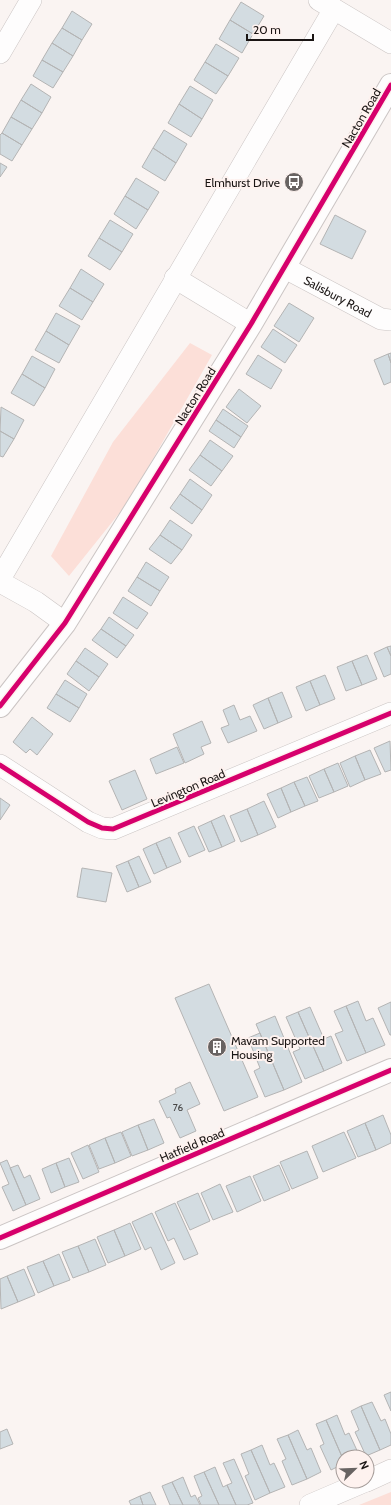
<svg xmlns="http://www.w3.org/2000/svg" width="391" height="1505" viewBox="0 0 391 1505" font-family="Cabin,sans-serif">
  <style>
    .green { fill: #fcdfd8 }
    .building { fill: #d3dce1; stroke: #b4b4b4 }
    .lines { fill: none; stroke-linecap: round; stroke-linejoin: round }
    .minor-casing { stroke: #cbc5c4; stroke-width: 22 }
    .tertiary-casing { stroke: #cbc5c4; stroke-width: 24 }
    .minor { stroke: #fefdfd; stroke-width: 21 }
    .tertiary { stroke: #fefdfd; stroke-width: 22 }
    .cycleway-casing { stroke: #fef2ef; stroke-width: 8 }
    .cycleway { stroke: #d6006c; stroke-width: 5 }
    .labels { text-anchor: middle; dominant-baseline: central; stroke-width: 4; stroke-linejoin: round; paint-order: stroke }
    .number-label { font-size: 10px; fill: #484747 }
    .street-label { font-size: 12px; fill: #1a1514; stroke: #fef2ef }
    .poi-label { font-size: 12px; fill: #1a1514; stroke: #fef2ef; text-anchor: end }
  </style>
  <rect width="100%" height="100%" fill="#faf4f2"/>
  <path class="green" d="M190 343 212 355 129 501 69 576 51 556 113 442Z
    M391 1492V1505H359Z"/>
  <path class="building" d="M241 2 264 16 253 34 230 20Z
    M72 11 92 24 82 40 62 28Z
    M230 20 253 34 242 53 219 39Z
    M62 28 82 40 73 56 52 43Z
    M52 43 73 56 63 72 42 60Z
    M216 44 239 58 228 76 205 62Z
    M42 60 63 72 53 88 33 76Z
    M205 62 228 76 216 94 194 80Z
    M31 84 51 97 42 113 21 100Z
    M190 86 213 100 202 119 179 104Z
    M21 100 42 113 32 129 11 117Z
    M179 104 202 119 191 137 168 123Z
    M11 117 32 129 22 145 2 133Z
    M164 130 187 144 176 163 153 148Z
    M2 133 22 145 12 161 0 154V135Z
    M153 148 176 163 165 181 142 167Z
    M0 163 7 167 0 177Z
    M136 178 159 192 148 210 125 196Z
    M125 196 148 210 136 229 114 214Z
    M335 215 366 231 352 259 320 244Z
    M110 220 133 234 122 252 99 238Z
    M99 238 122 252 110 270 88 256Z
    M81 269 104 284 93 302 70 288Z
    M70 288 93 302 82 320 59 306Z
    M289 303 314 318 299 342 274 326Z
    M56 313 80 326 69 345 46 331Z
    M273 329 297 345 285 363 261 347Z
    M46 331 69 345 59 363 35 350Z
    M391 353V363L388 354Z
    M388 354 391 363V382L384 385 374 360Z
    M258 355 282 370 271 389 246 374Z
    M32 356 55 369 45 388 22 374Z
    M22 374 45 388 34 406 11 393Z
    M239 389 261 406 247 423 226 407Z
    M1 407 24 420 14 439 0 431Z
    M223 409 248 426 241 437 216 420Z
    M216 420 241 437 234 448 209 431Z
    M0 431 14 439 3 457 0 456Z
    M210 440 233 456 222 471 200 455Z
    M200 455 222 471 211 486 189 470Z
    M190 479 212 495 202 510 180 494Z
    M180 494 202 510 192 524 170 508Z
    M170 520 192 535 182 550 160 535Z
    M160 535 182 550 171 564 149 549Z
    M146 562 169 577 160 591 137 577Z
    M137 577 160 591 151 606 128 591Z
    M123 597 148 613 137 629 113 613Z
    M109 617 134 635 126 646 101 629Z
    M101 629 126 646 117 658 92 640Z
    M391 646V656L387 647Z
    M387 647 391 656V674L384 677 374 653Z
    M85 648 108 664 99 677 76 661Z
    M367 655 377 679 362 685 352 661Z
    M76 661 99 677 89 691 67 674Z
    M352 661 362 685 346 691 337 667Z
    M325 675 335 699 320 705 310 681Z
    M65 680 87 694 79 708 56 694Z
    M310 681 320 705 306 711 296 687Z
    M282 692 292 717 278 723 268 698Z
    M56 694 79 708 70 722 47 708Z
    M268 698 278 723 264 729 253 705Z
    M234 705 240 720 250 716 257 731 228 743 221 728 229 725 223 710Z
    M32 717 53 734 37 755 30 749 26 753 13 742Z
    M202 721 211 743 201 747 204 754 185 763 173 734Z
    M390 741 391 770 385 772 374 748Z
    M177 747 184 763 156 774 150 759Z
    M370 750 381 774 365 780 355 756Z
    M355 756 365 780 350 787 340 763Z
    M338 763 348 786 334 792 324 769Z
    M324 769 334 792 319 798 309 776Z
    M135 770 147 799 122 810 109 781Z
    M307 777 318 801 305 806 294 782Z
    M294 782 305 806 291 812 281 788Z
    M281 788 291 812 278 818 267 794Z
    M0 798 10 805 0 820Z
    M264 801 276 827 258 835 247 809Z
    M247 809 258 835 241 842 230 816Z
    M224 815 235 841 222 847 211 821Z
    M211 821 222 847 209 852 198 827Z
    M194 826 205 850 189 857 178 833Z
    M170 837 181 862 167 868 156 843Z
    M156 843 167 868 154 874 143 849Z
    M139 856 151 882 139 887 128 861Z
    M128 861 139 887 127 892 116 866Z
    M82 868 112 873 106 902 77 897Z
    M209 984 258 1097 224 1111 175 998Z
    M358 1001 366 1021 373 1018 385 1045 366 1053 346 1006Z
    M391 1002V1035H390L378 1008Z
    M346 1006 366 1053 347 1061 335 1034 343 1031 334 1011Z
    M310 1007 324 1039 331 1036 342 1063 324 1071 298 1012Z
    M298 1012 324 1071 305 1079 293 1052 300 1049 286 1017Z
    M275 1016 302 1082 284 1090 256 1024Z
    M260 1033 284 1090 265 1097 254 1071 260 1068 248 1038Z
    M190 1082 200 1104 187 1110 196 1131 180 1138 170 1117 167 1118 159 1101 176 1093 175 1089Z
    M383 1115 391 1135V1143L376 1150 365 1123Z
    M154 1119 164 1143 148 1150 138 1125Z
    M365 1123 376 1150 358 1157 347 1131Z
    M138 1125 148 1150 132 1156 122 1132Z
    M121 1132 131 1156 115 1163 105 1138Z
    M344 1132 356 1158 323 1172 312 1146Z
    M105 1138 115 1163 99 1169 89 1145Z
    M88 1145 99 1172 83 1179 71 1153Z
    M307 1151 318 1178 292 1189 280 1162Z
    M69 1158 79 1182 65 1187 56 1163Z
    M7 1160 26 1205 13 1211 2 1187 9 1184 0 1163Z
    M56 1163 65 1187 51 1193 42 1169Z
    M18 1165 24 1178 30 1175 40 1199 26 1205 10 1168Z
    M279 1165 290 1190 264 1201 253 1176Z
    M250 1176 261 1201 237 1212 226 1186Z
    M220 1184 233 1212 213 1220 201 1193Z
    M198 1193 210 1221 190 1230 177 1202Z
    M175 1203 198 1254 184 1260 174 1238 168 1241 155 1212Z
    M152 1213 175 1263 161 1270 151 1247 145 1250 132 1222Z
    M130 1223 141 1249 125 1256 114 1230Z
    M114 1230 125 1256 108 1263 97 1237Z
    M95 1239 106 1265 89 1272 78 1246Z
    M78 1246 89 1272 73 1278 62 1252Z
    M59 1254 70 1280 54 1286 43 1261Z
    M43 1261 54 1286 38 1293 27 1267Z
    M24 1269 35 1295 18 1302 7 1276Z
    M7 1276 18 1302 1 1309 0 1279Z
    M391 1392V1411L384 1395Z
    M372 1402 381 1421 385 1419 391 1434V1445L380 1450 361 1406Z
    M361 1406 380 1450 366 1456 355 1432 359 1430 351 1411Z
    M337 1415 345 1435 349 1433 360 1457H343V1459L326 1420Z
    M326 1420 343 1459V1464L331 1470 320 1446 324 1444 316 1424Z
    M7 1429 13 1444 0 1449V1432Z
    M298 1430 307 1450 311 1448 321 1472 307 1479 288 1435Z
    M288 1435 307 1479 292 1485 282 1461 286 1459 277 1439Z
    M262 1445 270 1465 274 1463 285 1487 270 1493 251 1450Z
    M251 1450 270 1493 255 1500 245 1476 249 1474 241 1454Z
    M234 1459 253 1503 247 1505H236L227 1485 232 1483 223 1463Z
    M215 1467 223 1487 227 1485 236 1505H219L204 1472Z
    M204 1472 219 1505H201L198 1498 202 1496 194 1476Z
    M183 1477 191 1497 195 1495 200 1505H183L172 1482Z
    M172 1482 183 1505H170L162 1486Z
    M150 1492 156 1505H143L140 1496Z
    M140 1496 143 1505H131L129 1501Z"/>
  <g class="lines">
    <g class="minor-casing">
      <g id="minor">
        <path d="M319 0 391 43"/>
        <path d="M0 53 31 0"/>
        <path id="s1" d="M285 268 381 319 391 320"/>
        <path d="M175 278 251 324"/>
        <path d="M0 579 334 9"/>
        <path d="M0 582 36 602 65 623"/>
        <path d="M0 765 88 822 102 828 113 829 391 713"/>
        <path d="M367 1481 391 1470"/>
        <path d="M310 1505 366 1481"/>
      </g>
    </g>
    <g class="tertiary-casing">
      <path id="tertiary" d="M0 706 65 623 251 324 391 85
        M0 1238 391 1070"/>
    </g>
    <use href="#minor" class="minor"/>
    <use href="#tertiary" class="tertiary"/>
    <g class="cycleway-casing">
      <path id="cycleway" d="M0 706 65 623 251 324 391 85
        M0 765 88 822 102 828 113 829 391 713
        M0 1238 391 1070"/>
    </g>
    <use href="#cycleway" class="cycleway"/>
  </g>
  <defs>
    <g id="bus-disc" transform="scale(1)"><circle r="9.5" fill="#686362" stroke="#fef2ef"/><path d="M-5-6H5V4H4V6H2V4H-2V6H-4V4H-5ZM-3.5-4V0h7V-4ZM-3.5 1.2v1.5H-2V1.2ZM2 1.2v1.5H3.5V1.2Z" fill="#fff"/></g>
    <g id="building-disc" transform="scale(1)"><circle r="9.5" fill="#686362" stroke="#fef2ef"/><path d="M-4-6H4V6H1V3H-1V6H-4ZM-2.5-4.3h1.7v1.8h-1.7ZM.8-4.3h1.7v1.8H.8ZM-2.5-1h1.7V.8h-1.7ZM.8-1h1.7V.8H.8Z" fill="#fff"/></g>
  </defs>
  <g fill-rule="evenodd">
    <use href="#bus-disc" x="294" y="182"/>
    <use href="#building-disc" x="217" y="1047"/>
  </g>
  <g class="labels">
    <g class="number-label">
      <text x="178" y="1107">76</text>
    </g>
    <g class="street-label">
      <text transform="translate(361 118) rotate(-60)">Nacton Road</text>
      <text stroke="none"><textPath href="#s1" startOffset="60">Salisbury Road</textPath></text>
      <text transform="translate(195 396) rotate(-58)">Nacton Road</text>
      <text transform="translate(188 788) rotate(-23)">Levington Road</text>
      <text transform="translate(192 1145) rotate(-23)">Hatfield Road</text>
    </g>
    <g class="poi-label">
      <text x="280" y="182">Elmhurst Drive</text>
      <text x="231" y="1040" text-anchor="start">Mavam Supported<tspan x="231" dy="14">Housing</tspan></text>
    </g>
  </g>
  <g transform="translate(355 1469) rotate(67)"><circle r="19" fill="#fef2ef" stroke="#a39a97"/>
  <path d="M0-3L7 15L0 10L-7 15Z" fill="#686362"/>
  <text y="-6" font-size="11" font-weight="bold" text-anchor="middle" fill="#1a1514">N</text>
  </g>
  <path d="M247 34v6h66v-6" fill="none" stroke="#1a1514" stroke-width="2"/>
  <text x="253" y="34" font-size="12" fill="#1a1514" stroke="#fef2ef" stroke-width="3" paint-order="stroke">20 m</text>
</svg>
